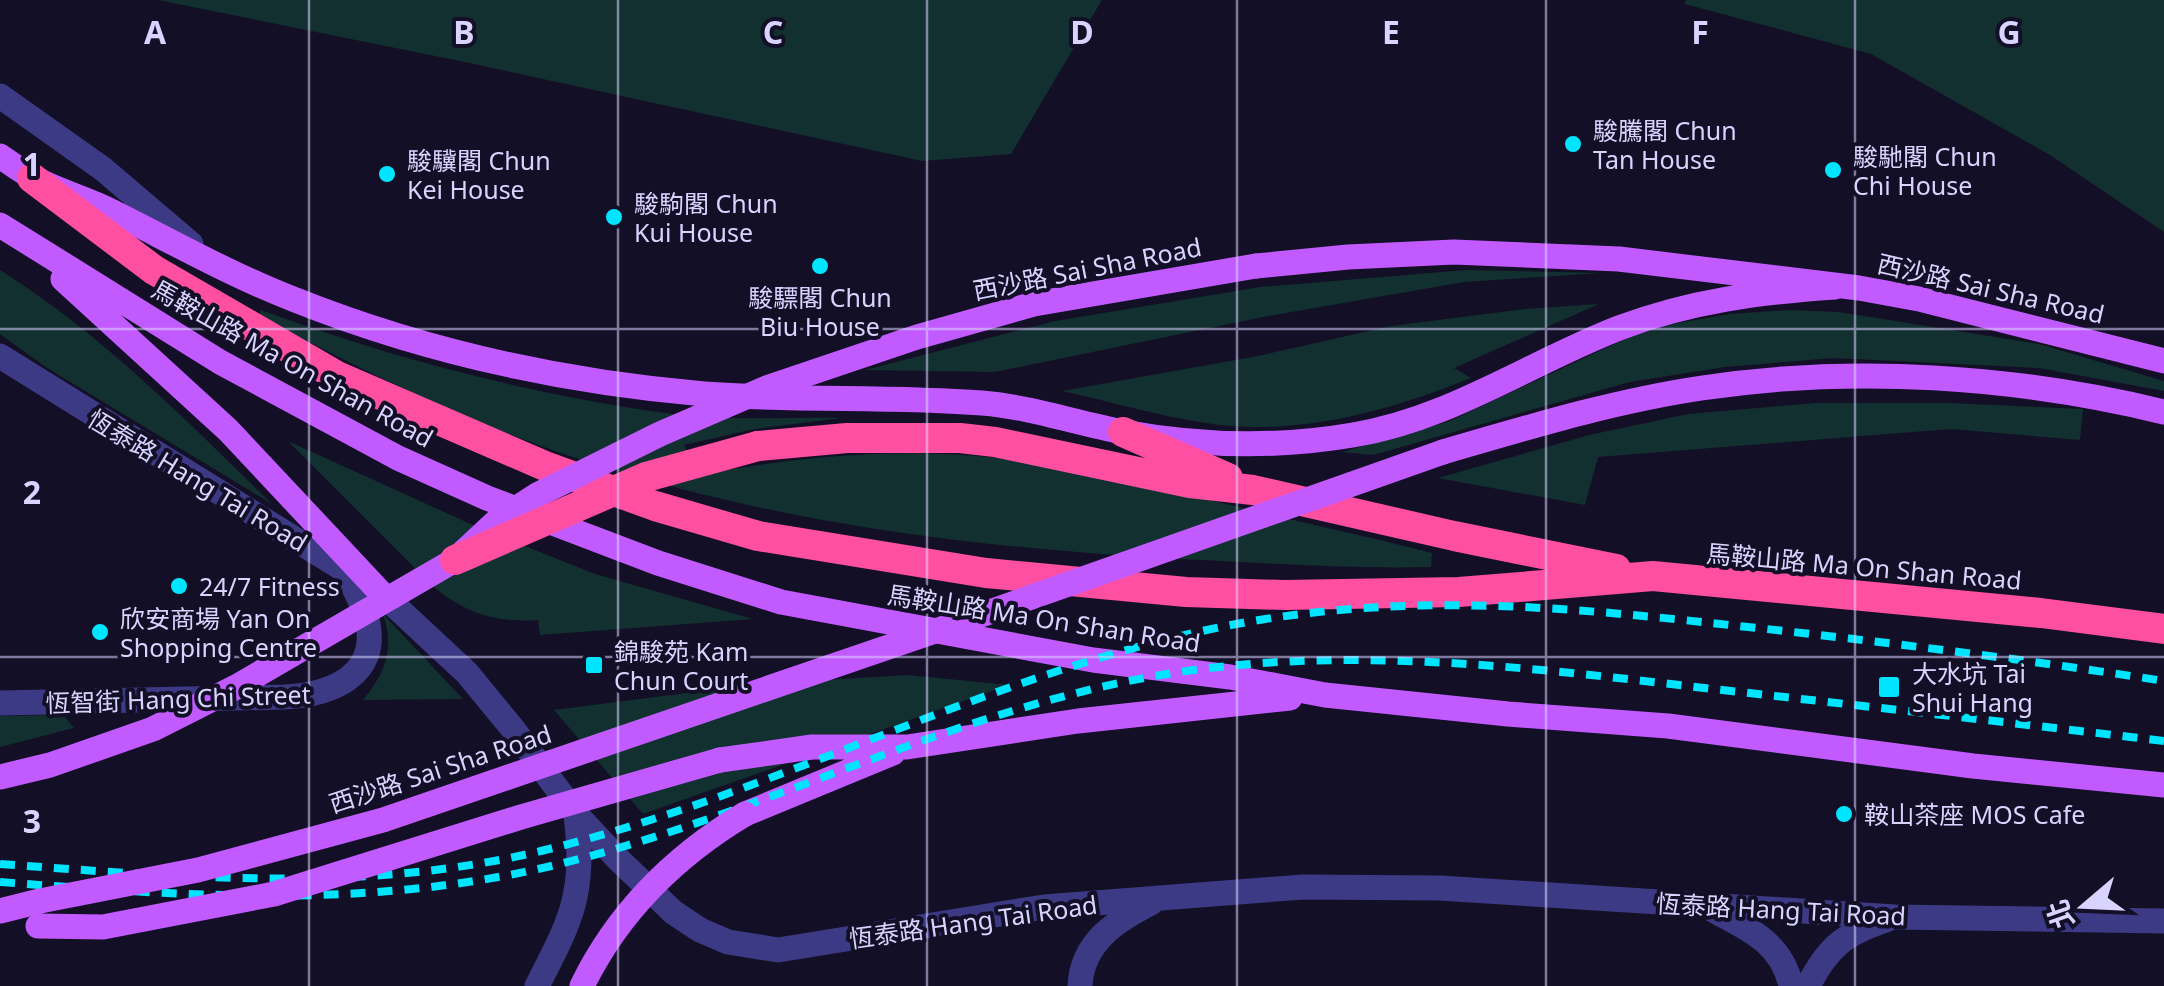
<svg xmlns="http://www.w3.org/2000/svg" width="2164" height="986" viewBox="0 0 2164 986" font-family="'Noto Sans','Noto Sans TC',sans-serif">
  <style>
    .green { fill: #12302f }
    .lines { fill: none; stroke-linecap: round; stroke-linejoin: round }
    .minor { stroke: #3d3a85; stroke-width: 25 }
    .major { stroke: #c25bff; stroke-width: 25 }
    .highway { stroke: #ff4fa3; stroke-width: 30 }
    .rail { stroke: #00e5ff; stroke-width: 8; stroke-dasharray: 15 12; stroke-linecap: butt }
    .major-bridge { stroke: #c25bff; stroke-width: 25 }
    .highway-bridge { stroke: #ff4fa3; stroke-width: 30 }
    .grid { fill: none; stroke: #d9d4ff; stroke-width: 2.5; stroke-opacity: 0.55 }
    .poi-dot { fill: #00e5ff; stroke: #130f26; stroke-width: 4 }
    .labels { text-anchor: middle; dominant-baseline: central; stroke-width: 8; stroke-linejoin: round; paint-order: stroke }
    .poi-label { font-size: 25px; fill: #d9d4ff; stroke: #130f26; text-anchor: start }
    .street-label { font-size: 25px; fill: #d9d4ff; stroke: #130f26 }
    .grid-label { font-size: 32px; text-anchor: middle; font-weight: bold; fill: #d9d4ff; stroke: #130f26; stroke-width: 8; stroke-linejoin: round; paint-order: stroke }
  </style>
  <rect width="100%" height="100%" fill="#130f26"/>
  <path class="green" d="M158 0H1102L1011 154 922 161 460 61Z
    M1686 0H2164V232L2050 155 1871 54 1685 4Z
    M0 270C102 334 186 420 272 504L47 368 0 334Z
    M1466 270 1602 273 1464 282 1263 317 995 372 865 370 1055 321 1260 287Z
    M1599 304 1454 368 1471 378C1401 406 1328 428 1252 427 1189 426 1123 404 1062 391L1258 356 1391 326 1525 309Z
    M261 310C394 359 532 395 673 414 728 421 786 417 841 418L754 429 684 445 698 475C786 459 874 449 963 455 1059 461 1154 487 1247 509 1308 524 1370 537 1432 553L1431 567C1347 569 1265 563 1181 559 975 548 773 523 576 458 466 422 361 369 258 316Z
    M1789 310 1839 312 2039 344 2164 381V391L2039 368 1833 358 1725 367 1630 382 1373 455 1342 452 1450 421 1627 338 1672 324 1730 314Z
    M1816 403H1950L2083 409 2080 440 1951 429 1598 457 1585 505 1438 478 1589 435 1688 414Z
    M288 441 475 526 595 574 753 619 540 635 538 620C497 623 468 614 436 589Z
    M383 614 463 699 363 700C385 673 395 649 383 614Z
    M908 675 1009 685 643 814 554 710 756 684Z
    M63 715 74 728 0 747V716Z"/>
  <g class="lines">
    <path class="minor" d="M0 96 103 169 191 244
      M0 356 380 592 467 673 513 729 576 814 617 858 673 912 700 930 728 942 778 950 1044 907 1303 887 1440 888 1895 917 2164 921
      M0 703 284 697C330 695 381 676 367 619 362 601 352 585 344 568
      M1713 910C1749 929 1782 943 1791 986
      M537 986C573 916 585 894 576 814
      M1080 986C1082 942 1116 921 1151 903
      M1808 986C1828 947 1844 934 1886 920"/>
    <path class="major" d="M0 156C10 163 21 171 32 177 57 191 86 198 111 211 171 241 231 275 293 299 423 351 564 382 704 394 796 401 890 396 982 403 1030 407 1076 423 1123 432 1199 446 1277 448 1353 435 1450 419 1529 363 1619 328 1690 301 1761 292 1835 287
      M0 225 220 362 398 458 487 498 658 563 781 602 1093 660 1230 677 1325 695 1508 714 1668 726 1973 766 2164 785
      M1256 266 1348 257 1454 252 1619 259 1859 288 1919 299 2164 361
      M63 279 228 430 380 592
      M1443 452C1529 427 1614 401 1702 388 1854 365 2015 376 2164 412
      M720 760 812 747H907L1078 721 1290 698
      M745 814 893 753
      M0 911 40 901"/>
    <path class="highway" d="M32 178 154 270 337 376 545 466 655 506 758 536 986 573 1186 592 1284 595 1459 592 1653 576 2041 613 2164 629
      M1123 432 1228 478
      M758 446 847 438H960L995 442 1190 483 1253 490 1454 536 1616 569"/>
    <path class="rail" d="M0 864C181 877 363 894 541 851 786 792 1010 661 1259 620 1433 592 1584 609 1757 628 1893 643 2029 660 2164 681
      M0 882C199 897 387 911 583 858 782 805 968 705 1173 673 1353 645 1534 668 1713 689 1864 706 2014 723 2164 741"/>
    <path class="major-bridge" d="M0 777 50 765 153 729 236 687 455 560 497 521 537 495 660 434 769 387 917 337 1034 304 1256 266
      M40 901 198 870 383 820 944 628 1443 452
      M38 926 103 927 274 894 521 817 720 760
      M582 986C618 912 675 856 745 814"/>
    <path class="highway-bridge" d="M455 560 646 477 758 446"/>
  </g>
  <path class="grid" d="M309 0V986M618 0V986M927 0V986M1237 0V986M1546 0V986M1855 0V986M0 329H2164M0 657H2164"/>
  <g class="poi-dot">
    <circle cx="1573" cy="144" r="10"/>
    <circle cx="1833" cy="170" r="10"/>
    <circle cx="387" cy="174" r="10"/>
    <circle cx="614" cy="217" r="10"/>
    <circle cx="820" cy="266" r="10"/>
    <circle cx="179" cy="586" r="10"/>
    <circle cx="100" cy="632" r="10"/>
    <rect x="584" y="655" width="20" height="20" rx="5"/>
    <rect x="1877" y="675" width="24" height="24" rx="5"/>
    <circle cx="1844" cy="814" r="10"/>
  </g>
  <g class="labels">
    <g class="poi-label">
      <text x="1593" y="130">駿騰閣 Chun<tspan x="1593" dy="29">Tan House</tspan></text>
      <text x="1853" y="156">駿馳閣 Chun<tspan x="1853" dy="29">Chi House</tspan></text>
      <text x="407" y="160">駿驥閣 Chun<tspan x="407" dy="29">Kei House</tspan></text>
      <text x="634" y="203">駿駒閣 Chun<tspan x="634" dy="29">Kui House</tspan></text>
      <text x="820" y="297" text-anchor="middle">駿驃閣 Chun<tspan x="820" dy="29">Biu House</tspan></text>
      <text x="199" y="586">24/7 Fitness</text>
      <text x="120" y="618">欣安商場 Yan On<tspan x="120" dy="29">Shopping Centre</tspan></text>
      <text x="614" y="651">錦駿苑 Kam<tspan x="614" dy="29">Chun Court</tspan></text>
      <text x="1912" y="673">大水坑 Tai<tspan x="1912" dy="29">Shui Hang</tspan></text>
      <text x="1864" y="814">鞍山茶座 MOS Cafe</text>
    </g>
    <g class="street-label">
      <text transform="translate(1087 268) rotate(-11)">西沙路 Sai Sha Road</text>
      <text transform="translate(1991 288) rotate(13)">西沙路 Sai Sha Road</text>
      <text transform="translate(293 363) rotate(29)">馬鞍山路 Ma On Shan Road</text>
      <text transform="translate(198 480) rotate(31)">恆泰路 Hang Tai Road</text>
      <text transform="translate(1864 566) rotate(5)">馬鞍山路 Ma On Shan Road</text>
      <text transform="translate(1044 618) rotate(9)">馬鞍山路 Ma On Shan Road</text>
      <text transform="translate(178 698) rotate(-2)">恆智街 Hang Chi Street</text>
      <text transform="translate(440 768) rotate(-18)">西沙路 Sai Sha Road</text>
      <text transform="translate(1781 909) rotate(3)">恆泰路 Hang Tai Road</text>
      <text transform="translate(973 921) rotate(-8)">恆泰路 Hang Tai Road</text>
    </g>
  </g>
  <g class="grid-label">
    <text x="155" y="44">A</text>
    <text x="464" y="44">B</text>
    <text x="773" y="44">C</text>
    <text x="1082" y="44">D</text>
    <text x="1391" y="44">E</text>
    <text x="1700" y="44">F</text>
    <text x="2009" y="44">G</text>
    <text x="32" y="176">1</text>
    <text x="32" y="504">2</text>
    <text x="32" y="833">3</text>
  </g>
  <g transform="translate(2084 906) rotate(251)" stroke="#130f26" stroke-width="8" paint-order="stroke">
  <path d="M0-8L18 38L0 25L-18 38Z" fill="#d9d4ff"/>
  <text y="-15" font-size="28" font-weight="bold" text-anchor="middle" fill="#d9d4ff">北</text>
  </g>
</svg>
